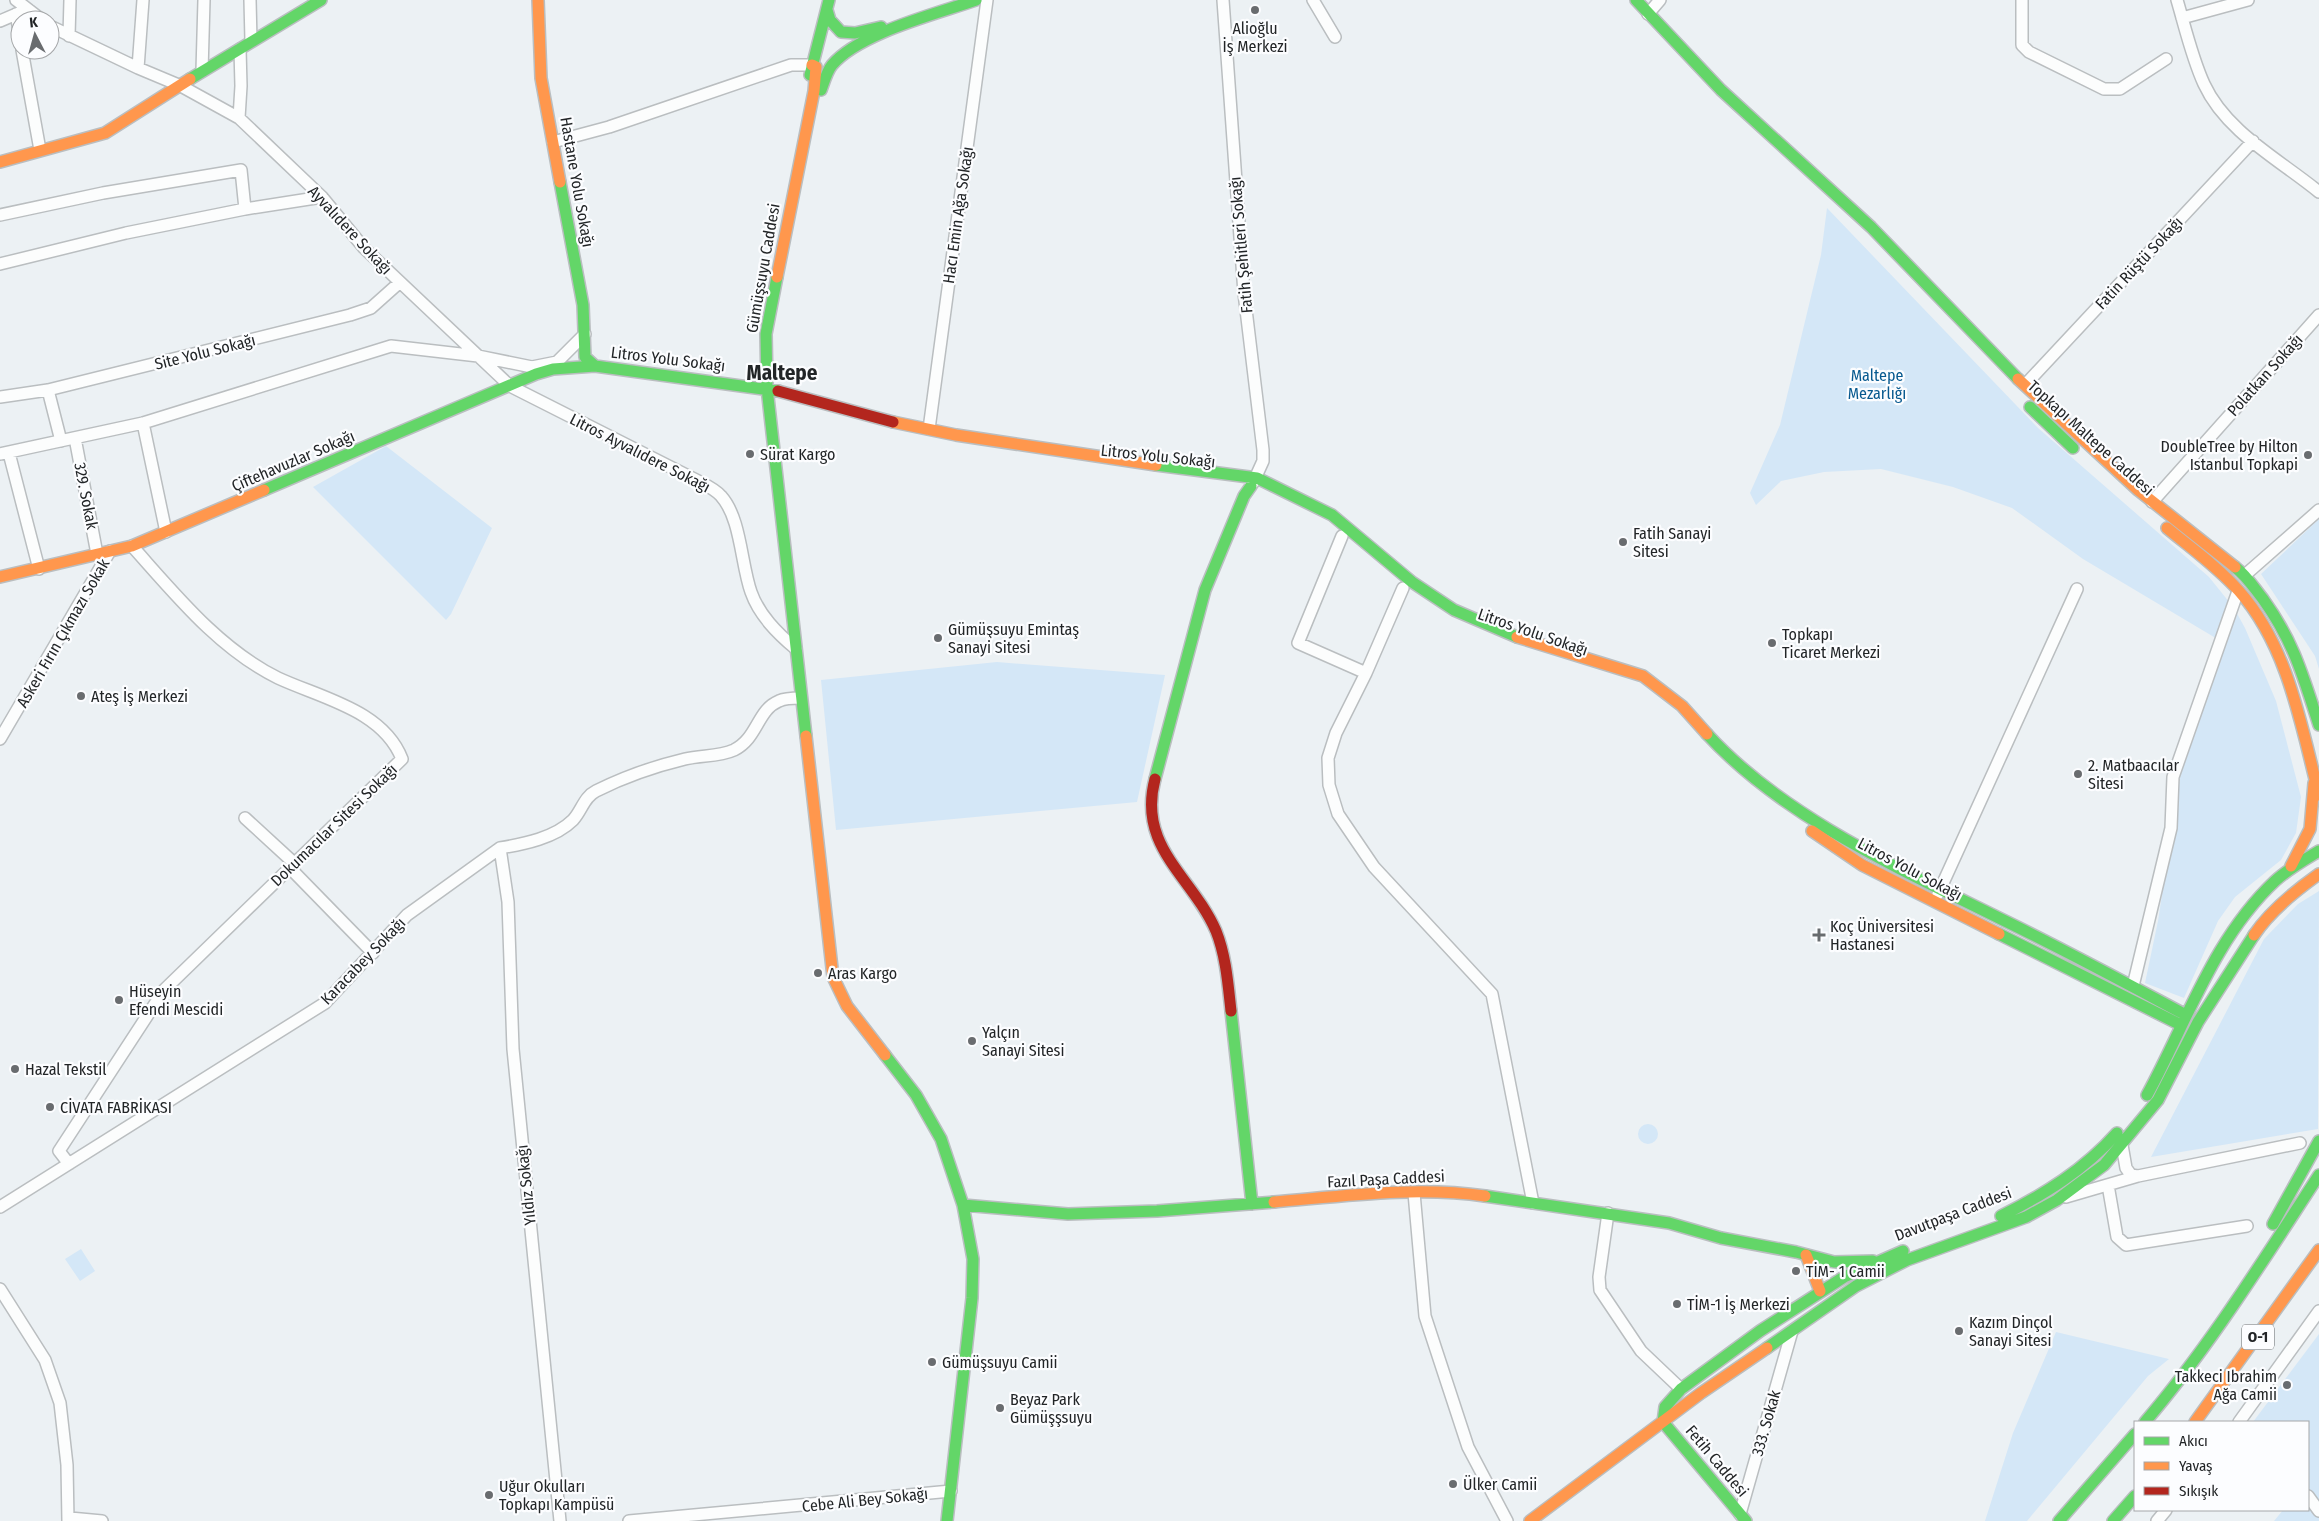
<svg xmlns="http://www.w3.org/2000/svg" width="2319" height="1521" viewBox="0 0 2319 1521" font-family="'Fira Sans Condensed',sans-serif">
  <style>
    .green { fill: #d4e7f7 }
    .lines { fill: none; stroke-linecap: round; stroke-linejoin: round }
    .street-casing { stroke: #babec0; stroke-width: 14 }
    .fast-casing { stroke: #babec0; stroke-width: 14 }
    .slow-casing { stroke: #babec0; stroke-width: 14 }
    .jam-casing { stroke: #babec0; stroke-width: 14 }
    .street { stroke: #fcfdfd; stroke-width: 11 }
    .fast { stroke: #63d668; stroke-width: 11 }
    .slow { stroke: #ff974d; stroke-width: 11 }
    .jam { stroke: #b3261e; stroke-width: 11 }
    .poi-dot { fill: #696c6f; stroke: #fcfdff; stroke-width: 2 }
    .labels { text-anchor: middle; dominant-baseline: central; stroke-width: 4.5; stroke-linejoin: round; paint-order: stroke }
    .shield { fill: #fcfdff; stroke: #636668; stroke-width: 1 }
    .shield-label { font-size: 15px; font-weight: bold; fill: #222527 }
    .poi-label { font-size: 16px; fill: #222527; stroke: #fcfdff; text-anchor: start }
    .street-label { font-size: 16px; fill: #222527; stroke: #fcfdff }
    .park-label { font-size: 16px; fill: #07598f; stroke: #fcfdff }
    .district-label { font-size: 21px; font-weight: bold; fill: #222527; stroke: #fcfdff }
  </style>
  <rect width="100%" height="100%" fill="#ecf1f4"/>
  <path class="green" d="M1827 208 2038 428 2209 577 2234 608 2245 628 2276 701 2301 797 2296 833 2281 860 2235 897 2218 921 2184 998 2145 983 2158 921 2181 770 2219 640 2083 559 2012 508 1953 487 1881 469 1824 472 1781 481 1756 505 1750 493 1780 425 1821 255Z
    M386 446 492 528 451 614 446 620 313 487Z
    M2319 519V669L2315 656 2261 574Z
    M997 662 1165 675 1137 802 836 830 821 680Z
    M2319 891 2318 1129 2151 1157 2264 939 2298 904Z
    M1638 1134a10 10 0 1 1 20 0a10 10 0 1 1-20 0Z
    M81 1249 95 1271 80 1281 65 1259Z
    M2056 1332 2169 1359 2148 1376 2027 1521H1985L2013 1433Z
    M2319 1334V1521H2274L2283 1510H2308V1422H2253Z"/>
  <g class="lines">
    <g class="street-casing">
      <path id="street" d="M16 0 42 20
        M250 0 251 41
        M1223 0 1244 293 1263 450V461L1253 483
        M1313 0 1335 37
        M2022 0V45L2029 52 2104 89H2120L2166 59
        M2177 0C2185 27 2192 58 2204 84 2226 132 2280 160 2319 192
        M16 14 20 36
        M1648 14 1660 0
        M2182 18 2248 0
        M0 21 28 9
        M50 26 138 68 181 86 239 118 322 197 364 248 510 386 698 481C706 485 715 489 721 496 741 518 741 564 751 592 759 615 777 633 796 649
        M69 36 70 0
        M22 50 40 150
        M138 68 143 0
        M202 71 204 0
        M239 118 241 86 240 49
        M553 142 609 127 791 65H812
        M245 209 322 197
        M0 215 103 193 241 170 245 209 126 233 0 264
        M2025 385 2253 141
        M48 390 61 441
        M0 397 48 390 350 315 371 308 399 283
        M143 423 166 532
        M929 429 987 0
        M75 438 97 554
        M9 453 39 569
        M0 454 143 423 391 346 478 356 532 367 557 362 585 334
        M2152 502 2319 315
        M1342 536 1298 643 1366 673
        M2245 575 2319 510
        M1403 588 1366 673 1336 733 1328 758 1329 785 1338 814 1374 867 1492 994 1533 1203
        M0 739 110 551
        M245 818 294 863
        M500 848 508 902 513 1049 560 1521
        M290 868 373 953
        M1938 894 2077 589
        M2133 986 2171 828 2173 777 2238 591
        M2122 1145 2126 1168 2131 1175 2138 1176
        M69 1164 59 1151 164 990 402 759C383 710 321 698 278 678 219 649 175 594 132 546
        M2108 1185 2117 1237 2126 1245 2247 1226
        M1414 1193 1425 1316 1468 1447 1507 1521
        M2066 1197 2138 1176 2300 1143
        M0 1207 325 1003 407 915 500 848C524 844 555 838 573 820 582 810 584 797 596 791 624 777 656 766 685 759 701 755 719 757 734 750 758 738 757 710 779 701 785 698 794 698 801 698
        M1608 1213 1599 1277 1600 1290 1641 1351 1681 1389
        M0 1289 45 1360 60 1403 67 1465 68 1521
        M2239 1422 2319 1311
        M2308 1496 2319 1511
        M1740 1514 1792 1331
        M70 1518 102 1521
        M629 1521 951 1491
        M2157 1521 2166 1510"/>
    </g>
    <g class="fast-casing">
      <path id="fast" d="M1636 0 1721 90 1871 227 2018 379
        M827 10 830 20 841 32 855 33 881 27
        M810 75 829 0
        M190 79 321 0
        M821 90C824 82 827 71 832 65 859 33 936 14 976 0
        M560 182 583 305 585 357 595 366
        M777 277 766 334 767 388 806 736
        M2030 407 2073 448
        M1156 465 1257 478 1332 515 1412 582 1454 610 1517 637
        M264 490 536 374 553 369 595 366 778 391
        M2235 567C2247 576 2254 588 2263 599 2294 642 2303 676 2319 725
        M1707 734C1783 817 1900 869 2001 919 2063 949 2124 982 2186 1015
        M1155 779 1205 590 1244 496 1251 486
        M1999 934 2181 1025
        M1231 1011 1252 1204
        M885 1055 916 1095 941 1139 963 1205 973 1259 972 1298 947 1521
        M2147 1095C2187 1022 2213 939 2275 881 2288 869 2304 860 2319 851
        M1485 1196 1669 1223 1721 1238 1796 1252 1834 1262 1873 1261
        M963 1205 1068 1214 1157 1211 1274 1202
        M2001 1216C2045 1194 2084 1170 2117 1133
        M2273 1224 2319 1141
        M1767 1348 1856 1286 1907 1260 2026 1217 2057 1200 2104 1165 2158 1100 2198 1022 2254 935
        M1663 1422 1665 1407 1681 1389 1760 1331 1844 1277 1903 1251
        M1663 1422 1746 1521
        M2145 1422C2210 1346 2264 1259 2319 1175
        M2059 1521 2135 1434
        M2113 1521 2135 1496"/>
    </g>
    <g class="slow-casing">
      <path id="slow" d="M538 0 541 78 560 182
        M0 162 105 133 190 79
        M777 277 814 91 816 67 812 65
        M2018 379 2138 490 2235 567
        M893 422 956 435 1156 465
        M2167 528C2191 548 2218 567 2239 591 2288 646 2301 725 2319 795
        M0 577 132 546 264 490
        M1517 637 1643 676 1682 706 1707 734
        M806 736 833 977 847 1006 885 1055
        M1812 831 1862 865 1999 934
        M2291 866 2310 829 2314 783
        M2254 935C2270 911 2295 891 2319 874
        M1274 1202C1344 1196 1416 1186 1485 1196
        M1806 1255 1820 1291
        M2195 1422 2319 1250
        M1530 1521 1701 1393 1767 1348"/>
    </g>
    <g class="jam-casing">
      <path id="jam" d="M778 391 893 422
        M1155 779C1137 847 1192 876 1216 931 1226 956 1228 984 1231 1011"/>
    </g>
    <use href="#street" class="street"/>
    <use href="#fast" class="fast"/>
    <use href="#slow" class="slow"/>
    <use href="#jam" class="jam"/>
  </g>
  <g class="poi-dot">
    <circle cx="1255" cy="10" r="5"/>
    <circle cx="750" cy="454" r="5"/>
    <circle cx="2308" cy="455" r="5"/>
    <circle cx="1623" cy="542" r="5"/>
    <circle cx="938" cy="638" r="5"/>
    <circle cx="1772" cy="643" r="5"/>
    <circle cx="81" cy="696" r="5"/>
    <circle cx="2078" cy="774" r="5"/>
    <path d="M1816.5 927.5h5v5h5v5h-5v5h-5v-5h-5v-5h5z"/>
    <circle cx="818" cy="973" r="5"/>
    <circle cx="119" cy="1000" r="5"/>
    <circle cx="972" cy="1041" r="5"/>
    <circle cx="15" cy="1069" r="5"/>
    <circle cx="50" cy="1107" r="5"/>
    <circle cx="1796" cy="1271" r="5"/>
    <circle cx="1677" cy="1304" r="5"/>
    <circle cx="1959" cy="1331" r="5"/>
    <circle cx="932" cy="1362" r="5"/>
    <circle cx="2287" cy="1385" r="5"/>
    <circle cx="1000" cy="1408" r="5"/>
    <circle cx="1453" cy="1484" r="5"/>
    <circle cx="489" cy="1495" r="5"/>
  </g>
  <g class="labels">
    <rect class="shield" x="2242" y="1324.5" width="32" height="25" rx="4"/>
    <g class="shield-label">
      <text x="2258" y="1337">O-1</text>
    </g>
    <g class="poi-label">
      <text x="1255" y="28" text-anchor="middle">Alioğlu<tspan x="1255" dy="18">İş Merkezi</tspan></text>
      <text x="2298" y="446" text-anchor="end">DoubleTree by Hilton<tspan x="2298" dy="18">Istanbul Topkapi</tspan></text>
      <text x="760" y="454">Sürat Kargo</text>
      <text x="1633" y="533">Fatih Sanayi<tspan x="1633" dy="18">Sitesi</tspan></text>
      <text x="948" y="629">Gümüşsuyu Emintaş<tspan x="948" dy="18">Sanayi Sitesi</tspan></text>
      <text x="1782" y="634">Topkapı<tspan x="1782" dy="18">Ticaret Merkezi</tspan></text>
      <text x="91" y="696">Ateş İş Merkezi</text>
      <text x="2088" y="765">2. Matbaacılar<tspan x="2088" dy="18">Sitesi</tspan></text>
      <text x="1830" y="926">Koç Üniversitesi<tspan x="1830" dy="18">Hastanesi</tspan></text>
      <text x="828" y="973">Aras Kargo</text>
      <text x="129" y="991">Hüseyin<tspan x="129" dy="18">Efendi Mescidi</tspan></text>
      <text x="982" y="1032">Yalçın<tspan x="982" dy="18">Sanayi Sitesi</tspan></text>
      <text x="25" y="1069">Hazal Tekstil</text>
      <text x="60" y="1107">CİVATA FABRİKASI</text>
      <text x="1806" y="1271">TİM- 1 Camii</text>
      <text x="1687" y="1304">TİM-1 İş Merkezi</text>
      <text x="1969" y="1322">Kazım Dinçol<tspan x="1969" dy="18">Sanayi Sitesi</tspan></text>
      <text x="942" y="1362">Gümüşsuyu Camii</text>
      <text x="2277" y="1376" text-anchor="end">Takkeci Ibrahim<tspan x="2277" dy="18">Ağa Camii</tspan></text>
      <text x="1010" y="1399">Beyaz Park<tspan x="1010" dy="18">Gümüşşsuyu</tspan></text>
      <text x="1463" y="1484">Ülker Camii</text>
      <text x="499" y="1486">Uğur Okulları<tspan x="499" dy="18">Topkapı Kampüsü</tspan></text>
    </g>
    <g class="street-label">
      <text transform="translate(577 182) rotate(80)">Hastane Yolu Sokağı</text>
      <text transform="translate(958 215) rotate(-82)">Hacı Emin Ağa Sokağı</text>
      <text transform="translate(350 230) rotate(47)">Ayvalıdere Sokağı</text>
      <text transform="translate(1241 245) rotate(-95)">Fatih Şehitleri Sokağı</text>
      <text transform="translate(2139 263) rotate(-47)">Fatin Rüştü Sokağı</text>
      <text transform="translate(763 268) rotate(-80)">Gümüşsuyu Caddesi</text>
      <text transform="translate(205 352) rotate(-14)">Site Yolu Sokağı</text>
      <text transform="translate(668 359) rotate(7)">Litros Yolu Sokağı</text>
      <text transform="translate(2265 375) rotate(-48)">Polatkan Sokağı</text>
      <text transform="translate(2091 438) rotate(42)">Topkapı Maltepe Caddesi</text>
      <text transform="translate(640 453) rotate(27)">Litros Ayvalıdere Sokağı</text>
      <text transform="translate(1158 456) rotate(6)">Litros Yolu Sokağı</text>
      <text transform="translate(293 461) rotate(-23)">Çiftehavuzlar Sokağı</text>
      <text transform="translate(86 496) rotate(79)">329. Sokak</text>
      <text transform="translate(1533 632) rotate(19)">Litros Yolu Sokağı</text>
      <text transform="translate(63 633) rotate(-60)">Askeri Fırın Çıkmazı Sokak</text>
      <text transform="translate(334 825) rotate(-44)">Dokumacılar Sitesi Sokağı</text>
      <text transform="translate(1910 869) rotate(28)">Litros Yolu Sokağı</text>
      <text transform="translate(363 961) rotate(-46)">Karacabey Sokağı</text>
      <text transform="translate(1386 1179) rotate(-3)">Fazıl Paşa Caddesi</text>
      <text transform="translate(526 1185) rotate(-96)">Yıldız Sokağı</text>
      <text transform="translate(1953 1214) rotate(-21)">Davutpaşa Caddesi</text>
      <text transform="translate(1766 1423) rotate(-74)">333. Sokak</text>
      <text transform="translate(1717 1461) rotate(50)">Fetih Caddesi</text>
      <text transform="translate(865 1500) rotate(-6)">Cebe Ali Bey Sokağı</text>
    </g>
    <g class="park-label">
      <text x="1877" y="375">Maltepe<tspan x="1877" dy="18">Mezarlığı</tspan></text>
    </g>
    <g class="district-label">
      <text x="782" y="373">Maltepe</text>
    </g>
  </g>
  <rect x="2134" y="1421" width="175" height="90" fill="#fcfdff" stroke="#a5a7a9"/>
  <rect x="2144" y="1437" width="25" height="8" fill="#63d668" stroke="#a5a7a9"/>
  <text x="2179" y="1446" font-size="15" fill="#222527">Akıcı</text>
  <rect x="2144" y="1462" width="25" height="8" fill="#ff974d" stroke="#a5a7a9"/>
  <text x="2179" y="1471" font-size="15" fill="#222527">Yavaş</text>
  <rect x="2144" y="1487" width="25" height="8" fill="#b3261e" stroke="#a5a7a9"/>
  <text x="2179" y="1496" font-size="15" fill="#222527">Sıkışık</text>
  <g transform="translate(35 35) rotate(354)"><circle r="24" fill="#fcfdff" stroke="#a5a7a9"/>
  <path d="M0-4L9 19L0 12L-9 19Z" fill="#696c6f"/>
  <text y="-8" font-size="14" font-weight="bold" text-anchor="middle" fill="#222527">K</text>
  </g>
</svg>
